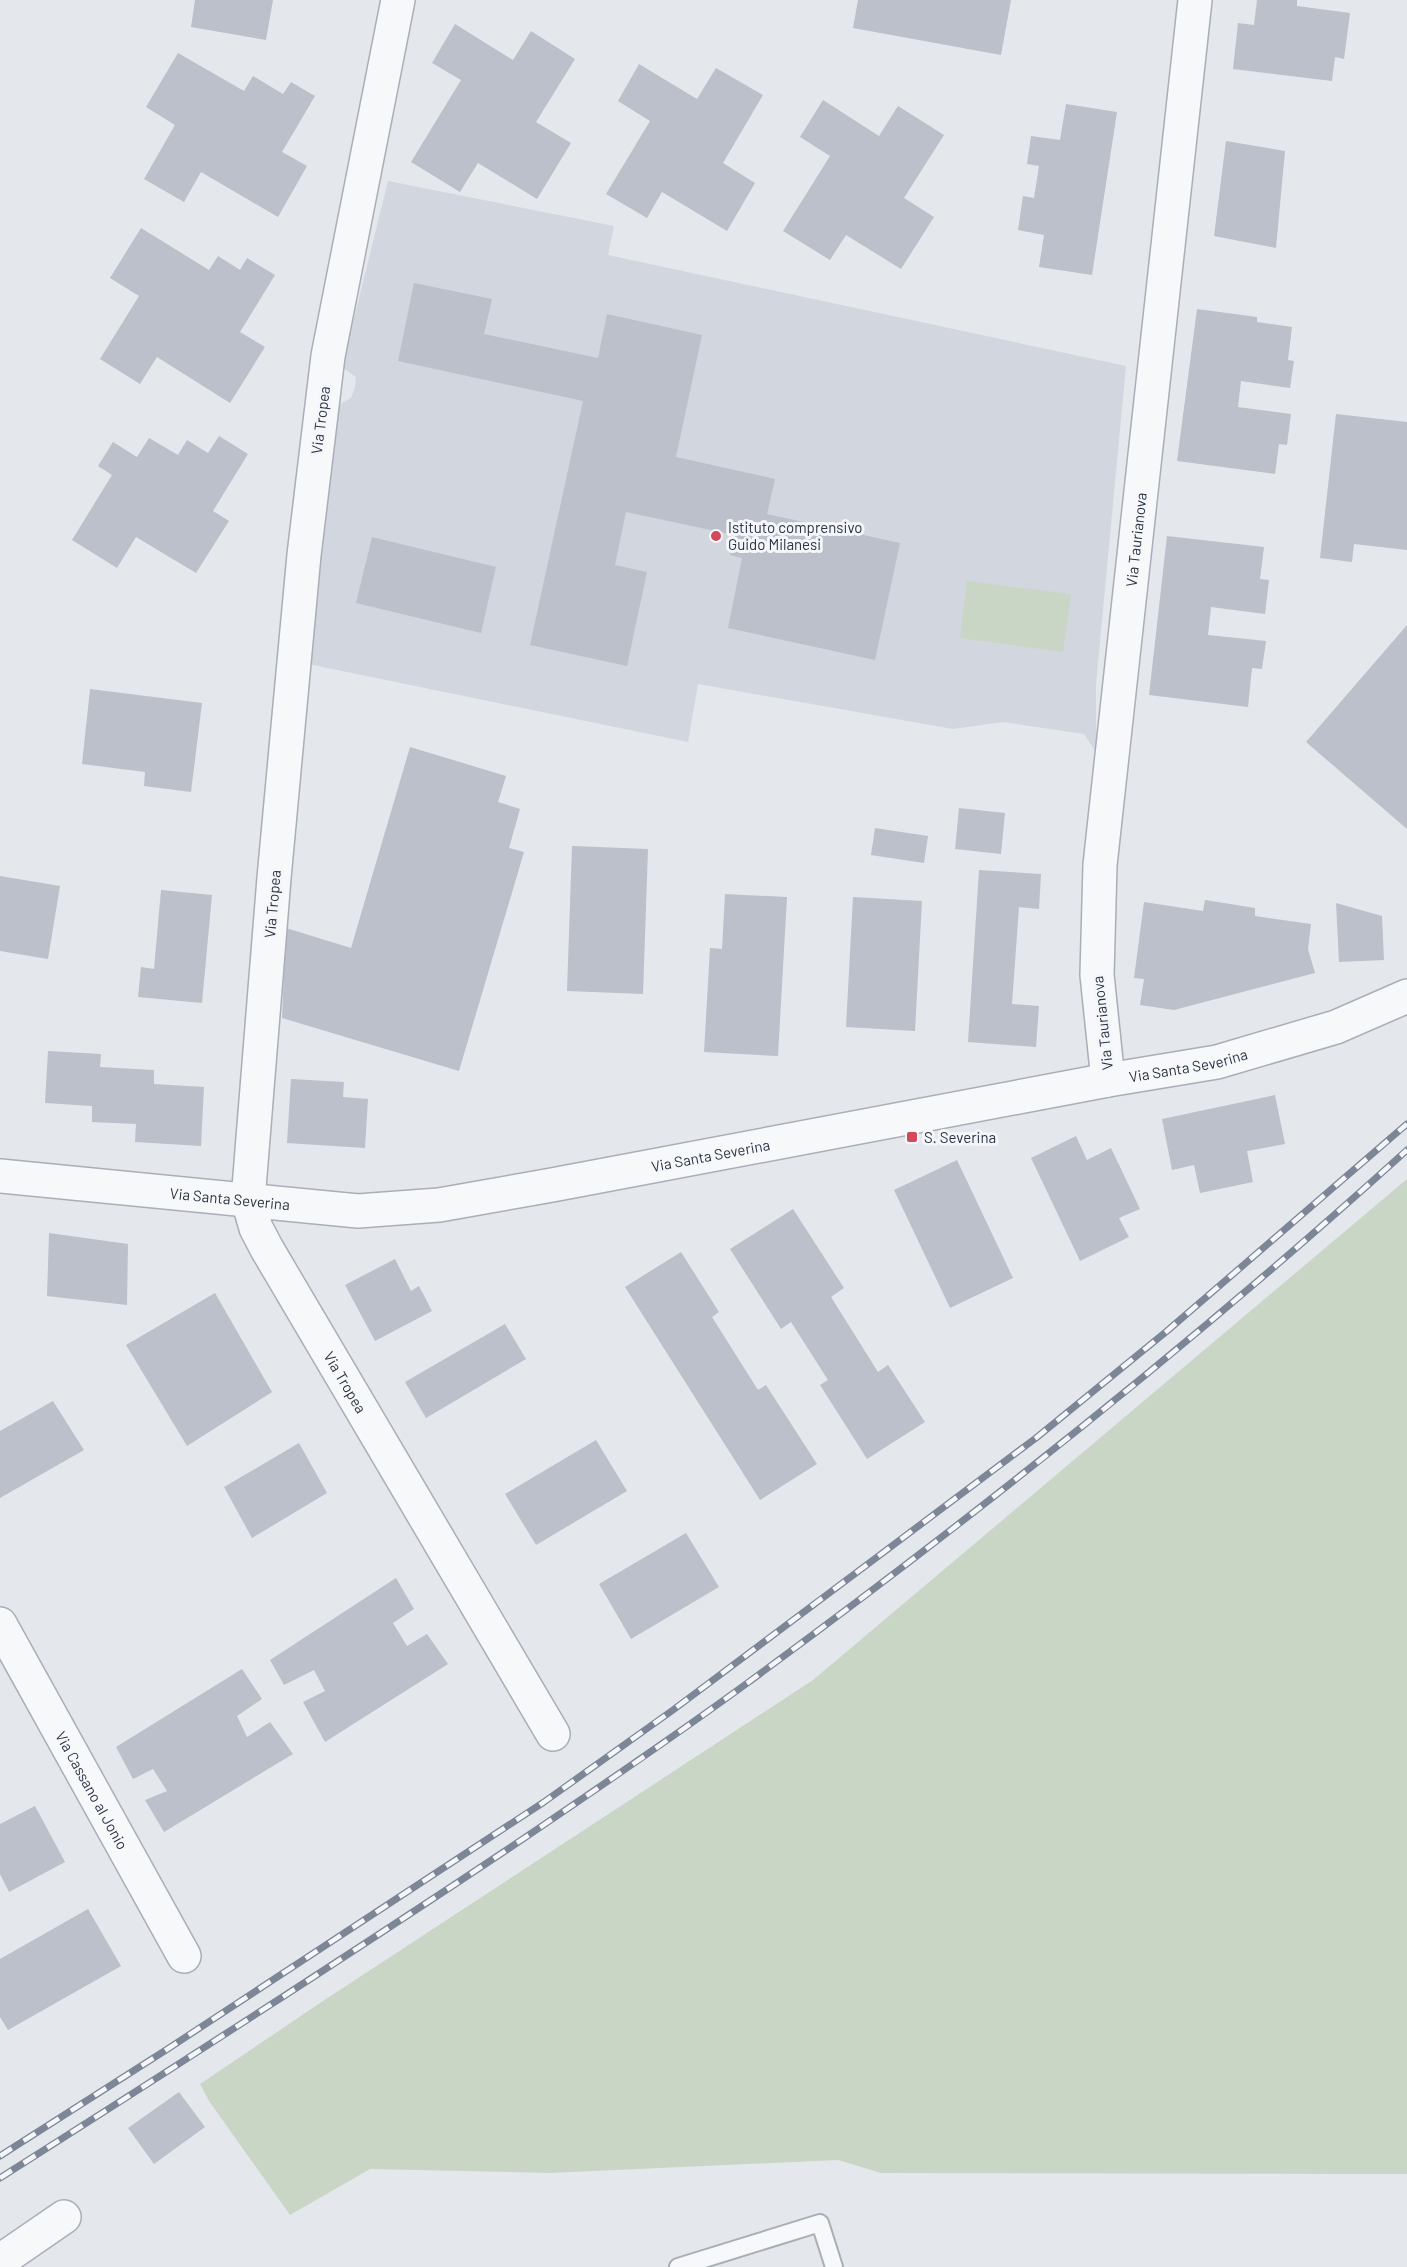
<svg xmlns="http://www.w3.org/2000/svg" width="1407" height="2267" viewBox="0 0 1407 2267" font-family="Barlow,sans-serif">
  <style>
    .built { fill: #d2d6de }
    .green { fill: #c9d6c5 }
    .building { fill: #bbc0ca }
    .lines { fill: none; stroke-linecap: round; stroke-linejoin: round }
    .lane-casing { stroke: #a9aeb7; stroke-width: 20 }
    .street-casing { stroke: #a9aeb7; stroke-width: 36 }
    .lane { stroke: #f7f8fa; stroke-width: 16 }
    .street { stroke: #f7f8fa; stroke-width: 33 }
    .rail-casing { stroke: #7d8696; stroke-width: 7 }
    .rail { stroke: #f4f6f9; stroke-width: 4.5; stroke-dasharray: 14; stroke-linecap: butt }
    .poi-dot { fill: #d1495b; stroke: #f4f6f9; stroke-width: 2 }
    .labels { text-anchor: middle; dominant-baseline: central; stroke-width: 6; stroke-linejoin: round; paint-order: stroke }
    .street-label { font-size: 15px; fill: #2b3445; stroke: #f4f6f9 }
    .poi-label { font-size: 15px; fill: #2b3445; stroke: #f4f6f9; text-anchor: start }
  </style>
  <rect width="100%" height="100%" fill="#e4e7ec"/>
  <path class="built" d="M388 181 614 226 608 255 1126 366 1096 684V752L1084 734 1003 722 953 729 698 684 688 742 308 664 335 407 351 398 355 387 356 377 342 367Z"/>
  <path class="green" d="M967 581 1071 594 1063 652 960 638Z
    M1407 1179V2174L881 2173 838 2160 550 2173 370 2169 290 2215 209 2101 200 2084 323 2001 813 1680Z"/>
  <path class="building" d="M195 0H273L266 40 191 27Z
    M858 0H1011L1001 55 853 28Z
    M1257 0H1297V6L1350 13 1344 59 1335 57 1332 81 1233 69 1238 23 1254 25Z
    M455 24 513 60 531 31 575 59 536 122 571 143 537 199 478 163 460 192 411 162 461 80 432 63Z
    M178 53 244 91 253 76 283 94 291 82 315 96 282 152 307 166 278 217 201 172 184 202 144 179 175 125 146 107Z
    M639 64 697 99 716 68 763 95 723 163 755 183 727 231 662 192 647 218 606 194 650 121 618 101Z
    M823 100 879 136 898 106 944 135 904 198 934 217 901 269 846 235 830 260 783 231 830 156 800 137Z
    M1066 104 1117 112 1092 275 1039 267 1044 235 1018 230 1023 196 1034 198 1039 166 1027 164 1031 136 1060 140Z
    M1226 141 1285 151 1276 248 1214 236Z
    M141 228 209 270 218 256 240 270 247 258 275 275 240 332 265 347 230 403 157 357 140 384 100 359 139 296 110 278Z
    M414 283 492 299 484 334 598 358 607 314 702 335 676 457 775 479 767 514 900 543 875 660 728 628 742 558 730 555 734 535 626 512 615 565 647 572 627 666 530 645 583 401 398 361Z
    M1197 309 1257 317V322L1292 327 1288 360 1294 361 1290 388 1241 381 1238 407 1291 414 1287 445 1279 444 1275 474 1177 461Z
    M1336 414 1407 422V550L1354 544 1352 562 1320 558Z
    M219 436 248 454 213 511 229 521 196 573 136 537 117 568 72 540 112 475 98 466 113 442 137 457 149 438 178 455 187 440 208 453Z
    M1167 536 1264 547 1260 579 1269 580 1265 614 1211 607 1208 635 1266 641 1262 669 1252 668 1248 707 1149 695Z
    M372 537 496 567 481 633 356 603Z
    M1407 625V829L1306 742Z
    M90 689 202 703 191 792 144 786 145 772 82 764Z
    M410 747 506 776 498 802 520 809 509 848 524 852 459 1071 282 1018 286 928 351 948Z
    M959 808 1005 813 1001 854 955 849Z
    M875 828 928 836 924 863 871 855Z
    M572 846 648 849 643 994 567 991Z
    M979 870 1041 874 1039 909 1019 907 1012 1004 1039 1006 1036 1047 968 1042Z
    M0 876 60 886 48 959 0 951Z
    M161 890 212 895 202 1003 138 997 141 967 154 969Z
    M725 894 787 897 778 1056 704 1052 710 948 722 949Z
    M853 897 922 901 915 1031 846 1027Z
    M1205 900 1255 908V916L1311 924 1308 949 1315 973 1174 1010 1140 1005 1144 979 1134 978 1144 902 1203 911Z
    M1336 903 1382 916 1384 960 1339 962Z
    M48 1051 101 1054 100 1067 154 1070V1084L204 1087 201 1146 135 1142 136 1124 92 1122V1106L45 1103Z
    M291 1079 344 1082 343 1097 368 1099 365 1148 287 1143Z
    M1275 1095 1285 1144 1247 1151 1253 1182 1200 1193 1194 1165 1172 1170 1162 1119Z
    M1076 1136 1087 1160 1111 1148 1140 1209 1119 1218 1129 1237 1080 1261 1031 1158Z
    M957 1160 1013 1278 950 1308 894 1190Z
    M793 1209 844 1288 831 1297 878 1372 888 1365 925 1422 867 1459 820 1385 828 1380 791 1322 781 1329 730 1249Z
    M49 1233 128 1244 127 1305 47 1296Z
    M681 1252 719 1312 712 1317 758 1390 766 1385 817 1464 760 1500 625 1287Z
    M395 1259 411 1291 419 1286 432 1311 375 1341 345 1285Z
    M215 1293 272 1392 187 1446 126 1345Z
    M505 1324 526 1359 426 1418 405 1382Z
    M53 1401 84 1450 0 1498V1431Z
    M596 1440 627 1491 536 1545 505 1494Z
    M299 1443 327 1493 252 1538 224 1487Z
    M686 1533 719 1587 631 1639 599 1584Z
    M396 1578 414 1609 393 1623 407 1646 427 1634 448 1664 325 1742 303 1702 325 1691 314 1670 284 1685 270 1660Z
    M242 1669 262 1699 237 1716 247 1737 270 1722 293 1754 164 1832 145 1800 167 1791 153 1769 133 1779 116 1747Z
    M35 1806 65 1862 9 1892 0 1874V1824Z
    M88 1909 121 1966 8 2030 0 2017V1959Z
    M179 2092 205 2127 154 2164 128 2128Z"/>
  <g class="lines">
    <g class="lane-casing">
      <path id="lane" d="M678 2267 820 2223 834 2267"/>
    </g>
    <g class="street-casing">
      <g id="street">
        <path id="s1" d="M398 0 328 356 304 555 274 878 248 1200 256 1228 267 1249 553 1734"/>
        <path id="s2" d="M1108 1080 1097 975 1100 865 1195 0"/>
        <path id="s3" d="M0 1176 358 1211 439 1205 552 1185 1108 1080 1217 1062 1336 1027 1407 996"/>
        <path id="s4" d="M0 1624 184 1956"/>
        <path d="M0 2261 64 2217"/>
      </g>
    </g>
    <use href="#lane" class="lane"/>
    <use href="#street" class="street"/>
    <g class="rail-casing">
      <path id="rail" d="M0 2156 166 2050 544 1802 673 1710 1036 1438 1167 1331 1407 1124
        M0 2178C170 2070 340 1961 508 1849 588 1795 668 1741 746 1684 974 1517 1197 1340 1407 1150"/>
    </g>
    <use href="#rail" class="rail"/>
  </g>
  <g class="poi-dot">
    <circle cx="716" cy="536" r="6"/>
    <rect x="906" y="1131" width="12" height="12" rx="3"/>
  </g>
  <g class="labels">
    <g class="street-label">
      <text transform="translate(320 420) rotate(-83)">Via Tropea</text>
      <text stroke="none"><textPath href="#s2" startOffset="543">Via Taurianova</textPath></text>
      <text transform="translate(272 904) rotate(-85)">Via Tropea</text>
      <text transform="translate(1102 1023) rotate(-96)">Via Taurianova</text>
      <text stroke="none"><textPath href="#s3" startOffset="1203">Via Santa Severina</textPath></text>
      <text stroke="none"><textPath href="#s3" startOffset="717">Via Santa Severina</textPath></text>
      <text stroke="none"><textPath href="#s3" startOffset="231">Via Santa Severina</textPath></text>
      <text stroke="none"><textPath href="#s1" startOffset="1418">Via Tropea</textPath></text>
      <text stroke="none"><textPath href="#s4" startOffset="190">Via Cassano al Jonio</textPath></text>
    </g>
    <g class="poi-label">
      <text x="728" y="527">Istituto comprensivo<tspan x="728" dy="17">Guido Milanesi</tspan></text>
      <text x="924" y="1137">S. Severina</text>
    </g>
  </g>
</svg>
